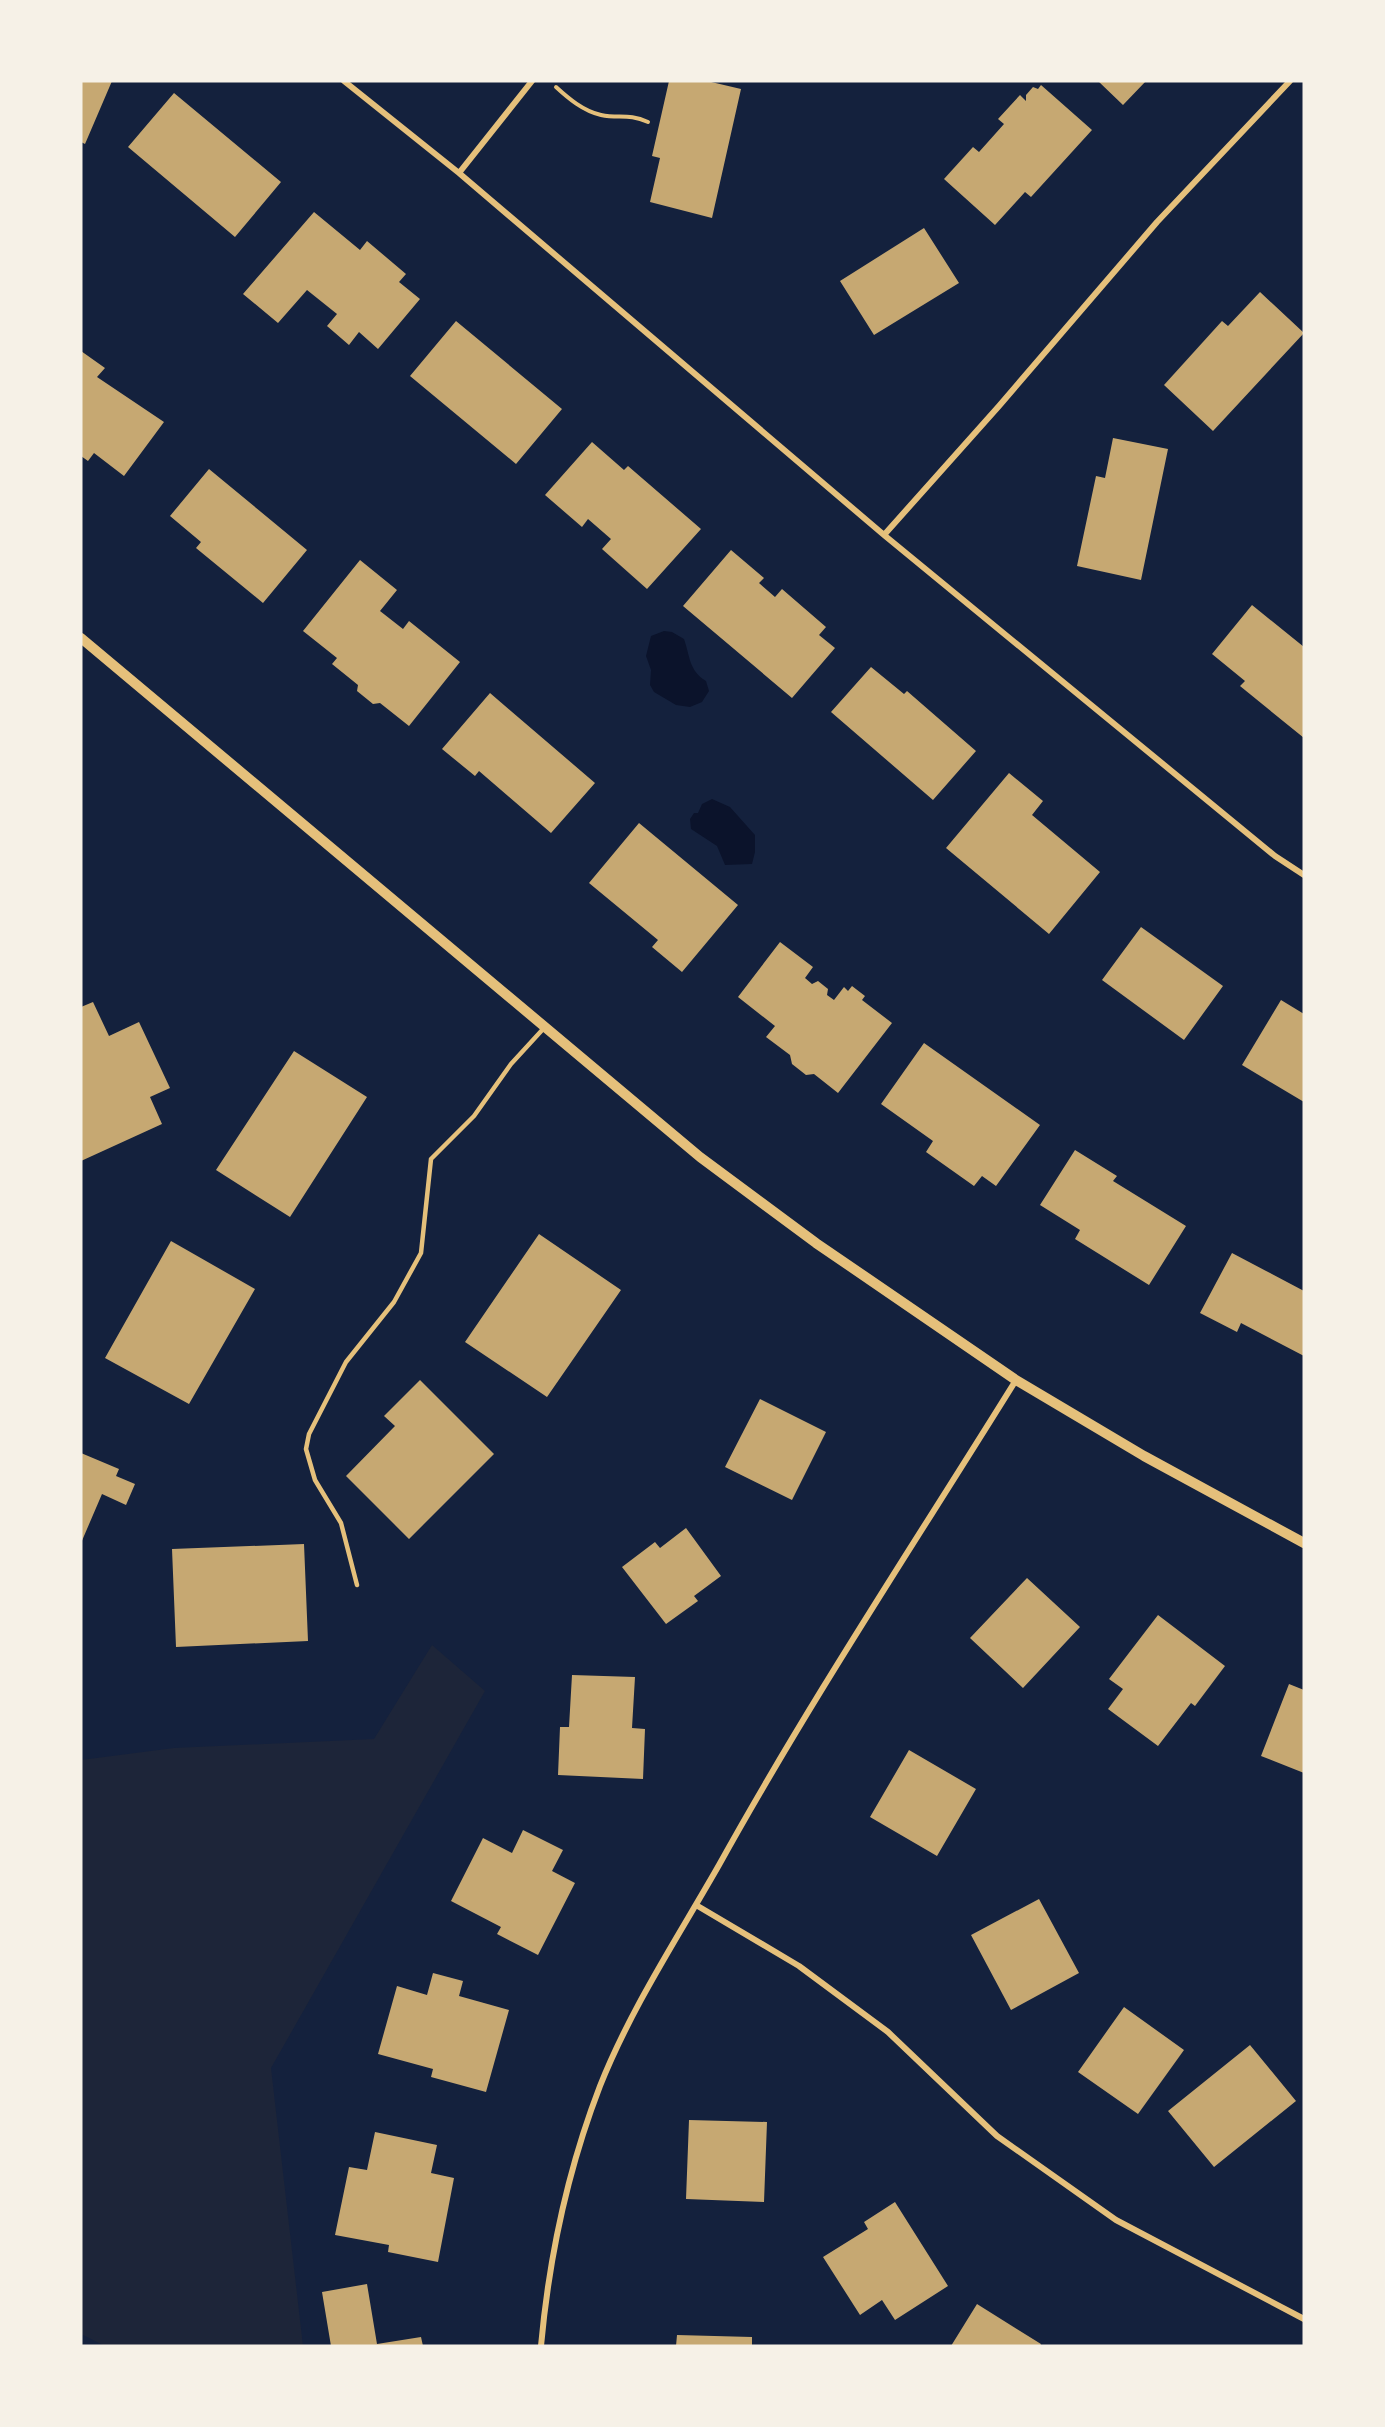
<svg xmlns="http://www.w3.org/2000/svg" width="1385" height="2427" viewBox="0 0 1385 2427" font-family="Helvetica,sans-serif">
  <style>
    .green { fill: #1d2539 }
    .water { fill: #0b132b }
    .building { fill: #c6a872 }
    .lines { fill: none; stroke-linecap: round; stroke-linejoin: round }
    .path { stroke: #e5c07b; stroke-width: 4 }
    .service { stroke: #e5c07b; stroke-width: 4.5 }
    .minor { stroke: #e5c07b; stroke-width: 6 }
    .tertiary { stroke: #e5c07b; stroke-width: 10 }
  </style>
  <rect width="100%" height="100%" fill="#14213d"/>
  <path class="green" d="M432 1645 485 1691 271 2068 303 2346H105L81 2334V1760L174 1748 374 1739Z"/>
  <path class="water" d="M664 631 672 632 684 639C690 656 689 671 706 681L709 691 702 702 690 707 676 705 654 692 650 685 651 670 646 656 651 636Z
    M712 799 730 807 755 835V852L752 864 725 865 717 846 691 829 690 819 694 813H698L702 804Z"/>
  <path class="building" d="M81 81H112L85 144 81 142Z
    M669 81H707L741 89 712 218 650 202 660 158 652 156Z
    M1098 81H1146L1123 105Z
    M1041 85 1092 130 1031 197 1025 192 995 225 944 179 973 147 979 152 1004 124 998 119 1020 95 1026 101V95L1033 87 1038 89Z
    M174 93 281 182 235 237 128 147Z
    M314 212 360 250 367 241 406 274 399 282 420 299 378 349 359 332 349 345 327 326 337 314 307 290 278 323 243 294Z
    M924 228 959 283 874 335 840 281Z
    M1260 292 1304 333 1213 431 1164 385 1222 321 1228 326Z
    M456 321 562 409 516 464 410 376Z
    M81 351 105 368 97 377 164 422 124 476 94 453 88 461 81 456Z
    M1113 438 1168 449 1141 580 1077 566 1096 476 1105 478Z
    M592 442 624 470 628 466 701 529 647 589 602 549 611 539 588 519 582 527 545 495Z
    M209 469 307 550 263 603 196 548 201 542 170 516Z
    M731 550 764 578 759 583 775 597 782 589 826 627 819 635 835 648 792 698 683 606Z
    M360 560 397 590 380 611 403 629 409 621 460 662 409 726 380 703 373 704 357 691 358 685 332 664 337 658 303 631Z
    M1252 605 1304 647V738L1240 686 1245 681 1212 654Z
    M871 667 904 694 907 691 976 751 933 800 831 712Z
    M490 693 595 783 551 833 479 771 475 776 442 749Z
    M1009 773 1043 801 1032 815 1100 872 1049 934 946 848Z
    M639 823 738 905 682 972 652 947 658 940 589 883Z
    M1141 927 1223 986 1184 1040 1102 980Z
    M780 942 813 967 805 978 812 984 818 981 828 989 827 995 834 1000 844 987 848 991 852 986 865 996 862 1000 892 1023 838 1093 814 1074 806 1075 792 1064 790 1055 766 1037 775 1026 738 997Z
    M1281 1000 1304 1014V1102L1242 1065Z
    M93 1002 109 1036 139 1022 170 1088 150 1097 162 1124 81 1161V1007Z
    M924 1043 1040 1125 996 1186 982 1176 974 1186 926 1152 933 1141 881 1104Z
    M294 1051 367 1097 290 1217 216 1170Z
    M1075 1150 1117 1176 1113 1181 1186 1226 1149 1285 1075 1239 1080 1230 1040 1205Z
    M539 1234 621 1290 547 1397 465 1342Z
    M171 1241 255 1289 189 1404 105 1358Z
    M1232 1253 1304 1291V1356L1241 1323 1237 1332 1200 1313Z
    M420 1380 494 1454 409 1539 346 1476 395 1426 384 1416Z
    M760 1399 826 1432 792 1500 725 1467Z
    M81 1453 119 1469 116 1476 135 1484 126 1505 102 1494 81 1543Z
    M686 1528 721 1576 694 1596 698 1601 666 1624 622 1567 655 1542 660 1548Z
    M304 1544 308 1641 176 1647 172 1549Z
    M1027 1578 1080 1627 1023 1688 970 1638Z
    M1158 1615 1225 1666 1195 1706 1191 1703 1158 1746 1108 1709 1123 1689 1109 1679Z
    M572 1675 635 1677 632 1728 645 1729 643 1779 558 1775 560 1727H569Z
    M1289 1684 1304 1690V1773L1261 1756Z
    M909 1750 976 1789 937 1856 870 1817Z
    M523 1830 563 1850 552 1871 575 1883 538 1955 497 1934 501 1927 451 1901 483 1838 512 1853Z
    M1039 1899 1079 1973 1011 2010 971 1935Z
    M433 1973 463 1981 459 1996 509 2010 486 2092 431 2077 433 2069 378 2054 397 1986 427 1995Z
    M1124 2007 1184 2050 1138 2114 1078 2072Z
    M1250 2045 1296 2101 1214 2167 1168 2111Z
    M689 2120 767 2122 764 2202 686 2199Z
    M375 2132 437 2145 431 2173 454 2178 438 2262 388 2252 389 2245 335 2235 349 2167 367 2170Z
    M895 2202 948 2286 895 2320 882 2300 860 2315 823 2257 868 2229 864 2222Z
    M367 2284 377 2344 421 2337 423 2346H331L322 2292Z
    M977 2304 1041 2344 1040 2346H951Z
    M677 2335 752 2337V2346H676Z"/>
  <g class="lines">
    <path class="path" d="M556 87C568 98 583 111 601 115 619 119 628 113 648 122"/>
    <path class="service" d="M357 1585 341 1523 315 1480 306 1449 309 1434 346 1362 394 1302 421 1253 431 1159 474 1116 511 1064 544 1028"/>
    <path class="minor" d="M344 81 459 173 884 535 1275 856 1304 875
      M459 173 532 81
      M884 535 999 406 1157 222 1290 81
      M696 1905 799 1966 888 2032 997 2136 1116 2220 1304 2319
      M541 2346C549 2258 568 2169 600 2086 631 2008 678 1937 719 1865 811 1699 916 1541 1016 1380"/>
    <path class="tertiary" d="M81 638 700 1157 816 1243 1016 1380 1144 1456 1304 1543"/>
  </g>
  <rect width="1385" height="2427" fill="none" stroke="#f6f1e7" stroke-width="165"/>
</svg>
